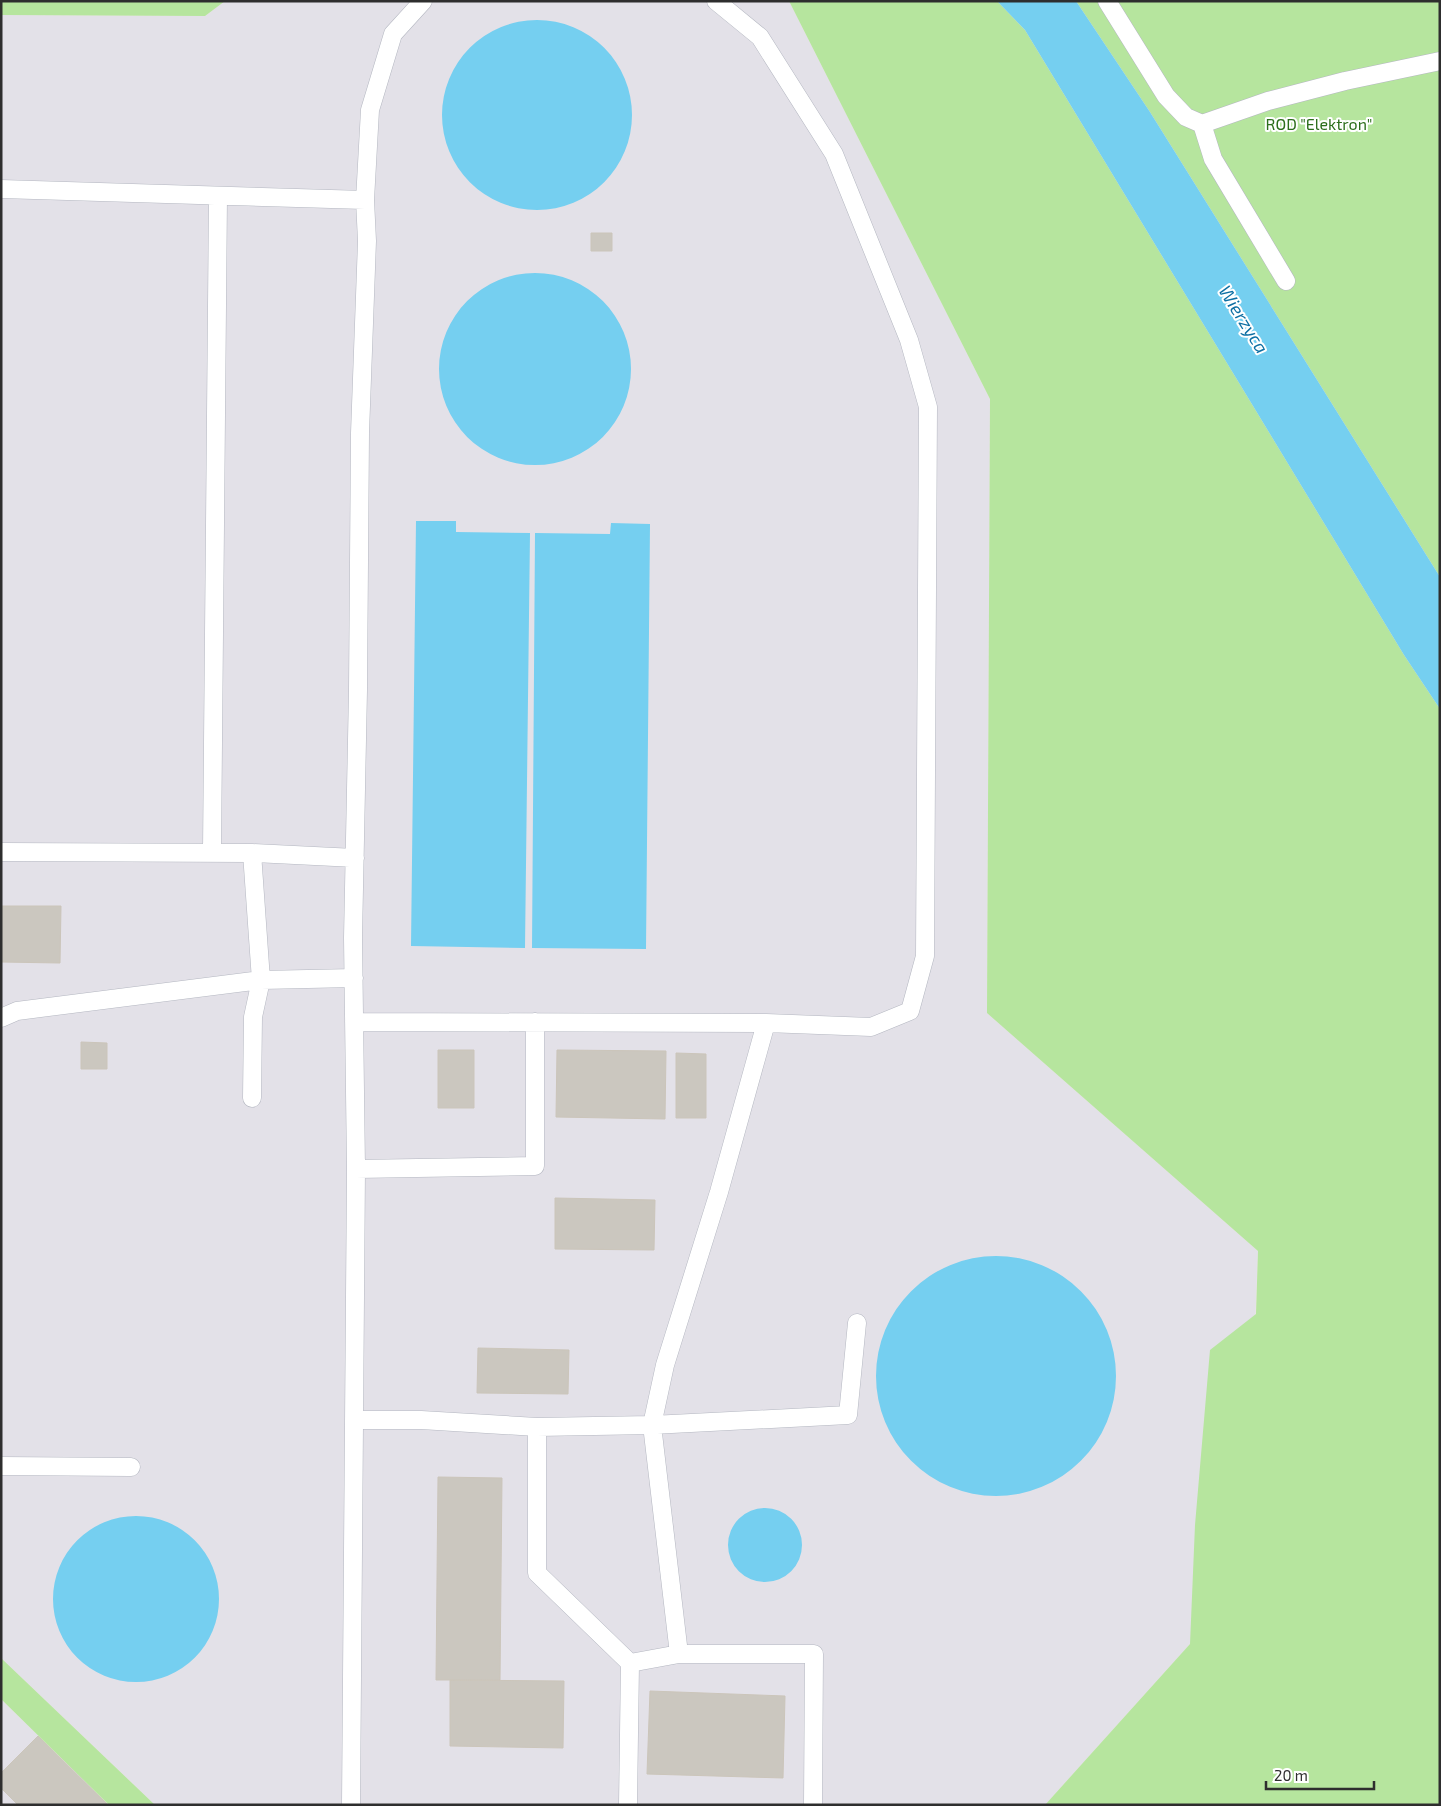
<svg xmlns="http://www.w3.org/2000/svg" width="1441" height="1806" viewBox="0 0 1441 1806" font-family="'Exo 2',sans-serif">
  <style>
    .industrial { fill: #e3e1e8 }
    .green { fill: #b6e59e }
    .water { fill: #75cff0 }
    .building { fill: #cbc7bf; stroke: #cbc5ba }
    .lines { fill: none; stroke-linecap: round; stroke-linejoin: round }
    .service-casing { stroke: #b4b7c1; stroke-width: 19 }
    .service { stroke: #fff; stroke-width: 18 }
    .labels { text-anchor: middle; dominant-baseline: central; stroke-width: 4; stroke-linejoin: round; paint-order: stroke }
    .park-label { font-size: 16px; fill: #2c6e1b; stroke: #fff }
    .water-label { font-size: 18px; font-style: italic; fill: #0d6fa3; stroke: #fff }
  </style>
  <rect width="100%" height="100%" fill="#efe9e1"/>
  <path class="industrial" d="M225 1H789L990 399 987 1013 1258 1251 1245 1583 1045 1805H155L1 1658V15L205 16Z
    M1 1699 109 1805H1Z"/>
  <path class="green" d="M1 1H225L205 16 1 15Z
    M789 1H997L1025 30 1404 655 1440 709V1805H1045L1190 1644 1195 1525 1210 1350 1256 1314 1258 1251 987 1013 990 399Z
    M1076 1H1440V577L1150 112Z
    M1 1658 155 1805H109L1 1699Z"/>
  <path class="water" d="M997 1H1076L1150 112 1440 577V709L1404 655 1025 30Z
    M442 115a95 95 0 1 1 190 0a95 95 0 1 1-190 0Z
    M439 369a96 96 0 1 1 192 0a96 96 0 1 1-192 0Z
    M416 521H456V532L530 533 525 948 411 946Z
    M611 523 650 524 646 949 532 948 535 533 610 534Z
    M876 1376a120 120 0 1 1 240 0a120 120 0 1 1-240 0Z
    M728 1545a37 37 0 1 1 74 0a37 37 0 1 1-74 0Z
    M53 1599a83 83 0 1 1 166 0a83 83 0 1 1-166 0Z"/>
  <path class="building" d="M591 233H612V251H591Z
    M1 906H61L60 963 1 962Z
    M81 1042 107 1043V1069H81Z
    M438 1050H474V1108H438Z
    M557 1050 666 1051 665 1119 556 1117Z
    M676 1053 706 1054V1118H676Z
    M555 1198 655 1200 654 1250 555 1249Z
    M478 1348 569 1350 568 1394 477 1393Z
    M438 1477 502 1478 500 1680H436Z
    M450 1680 564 1681 563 1748 450 1746Z
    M650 1691 785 1696 783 1778 647 1774Z
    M38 1736 108 1805H18L1 1788V1773Z"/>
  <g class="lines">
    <g class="service-casing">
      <path id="service" d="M1107 1 1166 96 1186 117 1202 124 1268 101 1345 81 1440 61
        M1202 124 1213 159 1286 281
        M1 189 365 200
        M1 852 252 853 355 858
        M212 852 218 196
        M252 853 261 980 253 1017 252 1098
        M1 1018 17 1011 261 980 354 978
        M354 1022 766 1023 871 1027 910 1011 925 956 928 407 909 340 834 154 760 37 716 1
        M766 1023 719 1192 665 1365 652 1425 848 1415 857 1323
        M356 1169 535 1166V1022
        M355 1420H421L537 1427V1573L630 1663 628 1805
        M537 1427 652 1425 679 1654
        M1 1466 131 1467
        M630 1663 679 1654H814L813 1805
        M351 1805 356 1169 353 938 358 690 360 433 367 241 365 200 370 110 393 34 423 1"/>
    </g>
    <use href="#service" class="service"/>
  </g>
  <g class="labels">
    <g class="park-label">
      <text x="1319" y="123">ROD "Elektron"</text>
    </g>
    <g class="water-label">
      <text transform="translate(1244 319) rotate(58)">Wierzyca</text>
    </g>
  </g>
  <rect width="1441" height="1806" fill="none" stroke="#2e2e2e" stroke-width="5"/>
  <path d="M1266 1781v8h108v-8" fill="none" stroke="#2e2e2e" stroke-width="2.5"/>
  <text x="1274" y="1781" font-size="15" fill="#2e2e2e" stroke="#ffffff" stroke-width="4" paint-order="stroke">20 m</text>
</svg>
